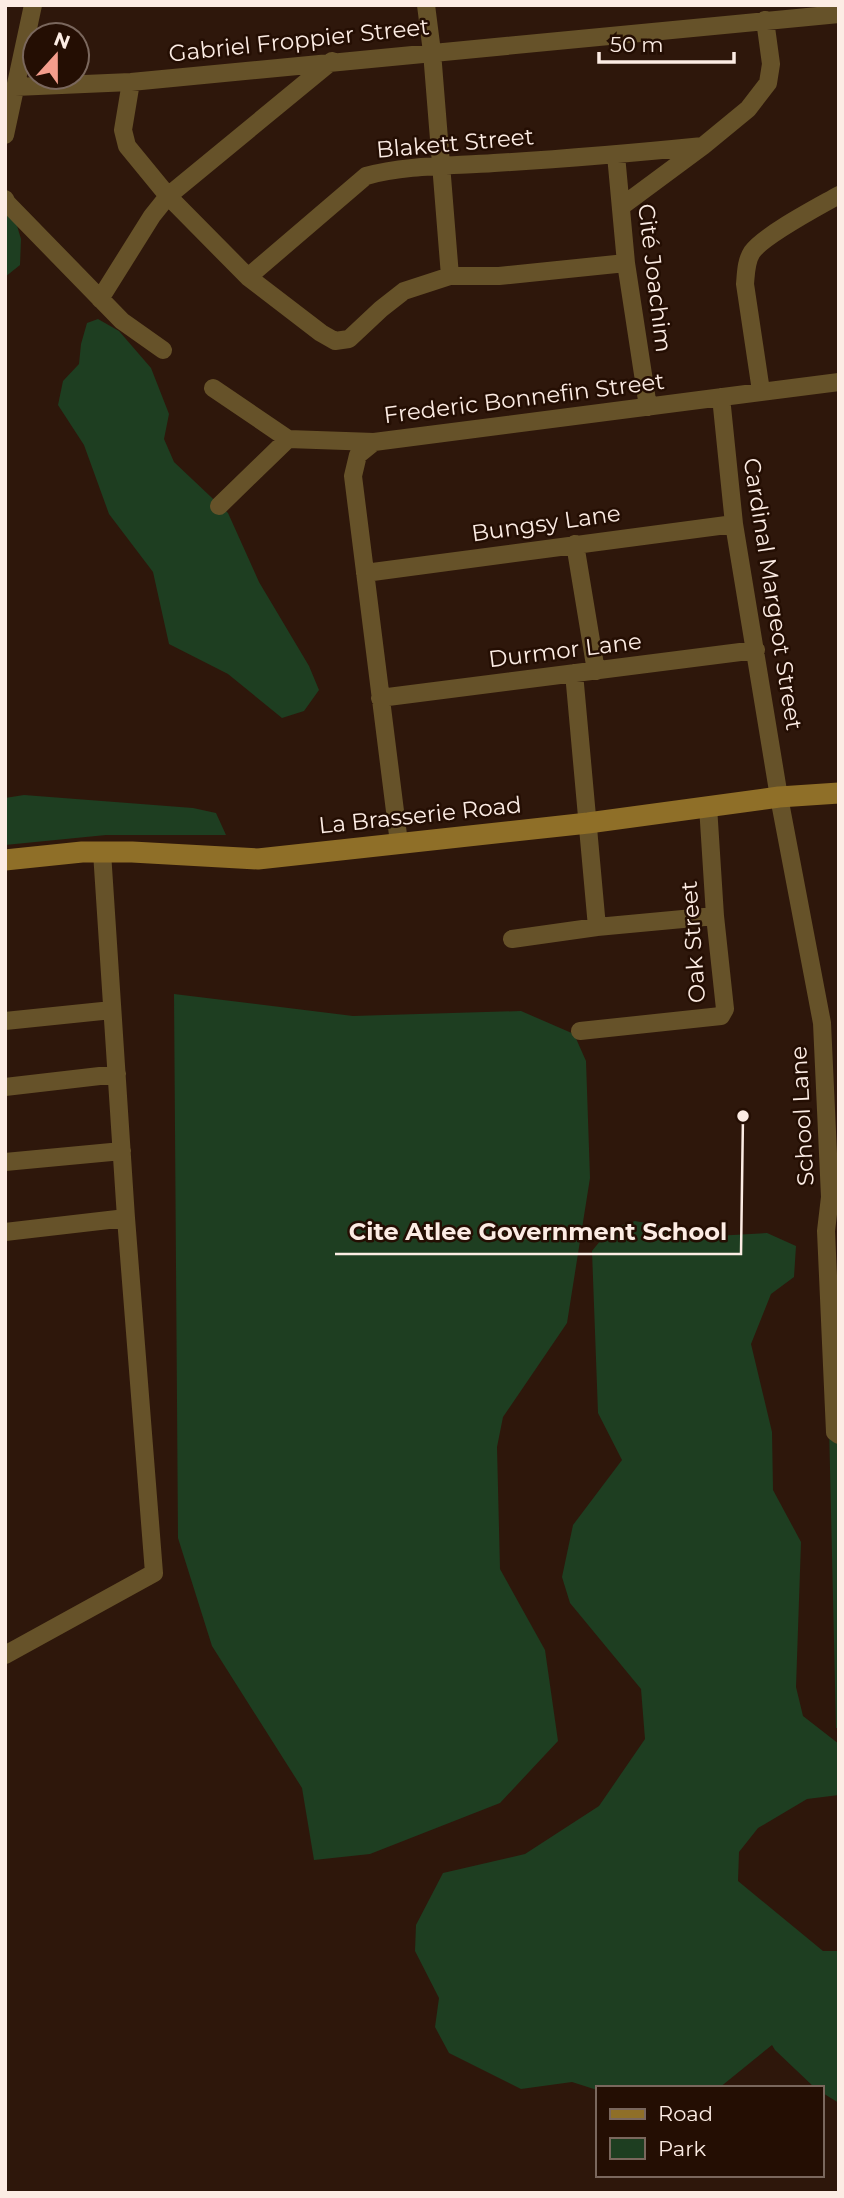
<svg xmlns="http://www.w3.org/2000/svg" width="844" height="2198" viewBox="0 0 844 2198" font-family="Montserrat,sans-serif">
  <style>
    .green { fill: #1e3e21 }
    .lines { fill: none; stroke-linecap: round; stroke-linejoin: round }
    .minor { stroke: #665229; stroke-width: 18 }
    .secondary { stroke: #8f6f28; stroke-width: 21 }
    .labels { text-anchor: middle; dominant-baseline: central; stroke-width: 5; stroke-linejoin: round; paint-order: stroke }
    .street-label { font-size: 23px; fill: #fcece4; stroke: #240e03 }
    .leader { fill: none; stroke: #fcece4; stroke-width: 2.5 }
    .callout-dot { fill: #fcece4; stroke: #240e03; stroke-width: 2.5 }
    .callout-label { font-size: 24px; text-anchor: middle; font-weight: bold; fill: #fcece4; stroke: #240e03; stroke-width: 5; stroke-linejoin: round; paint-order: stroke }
  </style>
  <rect width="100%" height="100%" fill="#2e170b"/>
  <path class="green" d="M5 174 6 189 21 239 20 265 5 277Z
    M98 319 119 331 151 368 169 414 164 439 174 462 228 513 259 582 309 666 319 690 304 711 282 718 228 674 169 644 153 572 109 514 84 445 58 405 63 381 79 364 81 344 87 323Z
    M24 795 193 808 216 813 226 835H106L5 845V798Z
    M174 994 353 1016 521 1011 574 1034 586 1061 590 1178 567 1323 503 1417 497 1447 500 1569 545 1650 558 1741 500 1803 370 1854 314 1860 302 1788 212 1646 178 1538Z
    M635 1221 715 1236 767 1233 796 1246 794 1277 771 1294 751 1344 772 1432 773 1490 801 1542 796 1687 803 1716 839 1744V1795L807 1799 758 1828 739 1852 738 1881 823 1951H839V2103L821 2092V2088H815L775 2050 772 2045 719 2088H597V2090L572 2082 521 2089 449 2053 435 2027 439 1998 415 1951 416 1925 443 1873 525 1854 599 1806 645 1739 641 1689 570 1603 562 1577 573 1525 622 1460 598 1413 592 1251 609 1230Z
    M829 1425 839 1426V1728H836Z"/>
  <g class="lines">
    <path class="minor" d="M426 5 432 52 450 276
      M131 82 123 130 127 146 168 196 248 277 321 333 335 341 349 339 381 309 404 291 450 276H499L626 263
      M15 87 131 82 839 14
      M5 135 33 5
      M616 155 626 263 648 407
      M5 199 7 203 122 321 163 350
      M622 206 703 146 748 109 768 83 771 64 765 20
      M248 277 366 176C405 165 454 166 494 163 564 159 633 153 703 146
      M100 299 152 216 168 196 332 61
      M213 388 288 439
      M761 391 745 284C746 273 746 261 752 252 764 235 818 207 839 195
      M721 397 734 524 779 797 822 1023 830 1197 826 1231 835 1432 839 1435
      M219 506 288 439 374 442
      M575 544 596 671
      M365 573 734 524
      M574 673 597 927
      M380 698 756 650
      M399 843 353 476 358 455 374 442 839 382
      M512 939 597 927 715 916
      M5 1021 112 1010
      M580 1031 721 1016 725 1009 715 916 708 806
      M5 1087 117 1074
      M5 1162 122 1151
      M5 1232 126 1218 102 852
      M5 1655 154 1573 126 1218"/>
    <path class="secondary" d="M5 860 82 852H132L258 859 588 823 779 797 839 793"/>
  </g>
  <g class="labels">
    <g class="street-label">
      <text transform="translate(299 40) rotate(-6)">Gabriel Froppier Street</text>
      <text transform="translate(455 143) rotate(-5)">Blakett Street</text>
      <text transform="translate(655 278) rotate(83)">Cité Joachim</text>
      <text transform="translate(524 398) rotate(-7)">Frederic Bonnefin Street</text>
      <text transform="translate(546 523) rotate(-8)">Bungsy Lane</text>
      <text transform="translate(773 594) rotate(81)">Cardinal Margeot Street</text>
      <text transform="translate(565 650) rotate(-7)">Durmor Lane</text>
      <text transform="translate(420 815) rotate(-6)">La Brasserie Road</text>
      <text transform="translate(693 942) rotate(-94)">Oak Street</text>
      <text transform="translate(802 1116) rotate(-93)">School Lane</text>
    </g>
  </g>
  <path class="leader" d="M743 1116L741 1254H335"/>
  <circle class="callout-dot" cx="743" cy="1116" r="7"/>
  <g class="callout-label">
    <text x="538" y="1240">Cite Atlee Government School</text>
  </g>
  <rect width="844" height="2198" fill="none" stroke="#fcece4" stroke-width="14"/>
  <rect x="596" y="2086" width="228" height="91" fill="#240e03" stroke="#7a675d" stroke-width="2"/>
  <rect x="610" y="2109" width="35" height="10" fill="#8f6f28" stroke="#7a675d" stroke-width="2"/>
  <text x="658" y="2121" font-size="21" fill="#fcece4">Road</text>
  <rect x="610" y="2138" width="35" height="21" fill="#1e3e21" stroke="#7a675d" stroke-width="2"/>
  <text x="658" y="2156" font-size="21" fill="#fcece4">Park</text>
  <g transform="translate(56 56) rotate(21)"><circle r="33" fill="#240e03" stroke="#7a675d" stroke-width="2"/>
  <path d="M0-5L12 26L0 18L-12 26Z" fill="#f49d8c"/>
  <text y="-10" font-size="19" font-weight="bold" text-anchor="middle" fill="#fcece4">N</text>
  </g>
  <path d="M599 52v10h135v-10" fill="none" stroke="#fcece4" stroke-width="3.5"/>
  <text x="610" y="52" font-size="21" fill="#fcece4" stroke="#240e03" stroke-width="5" paint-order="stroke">50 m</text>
</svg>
